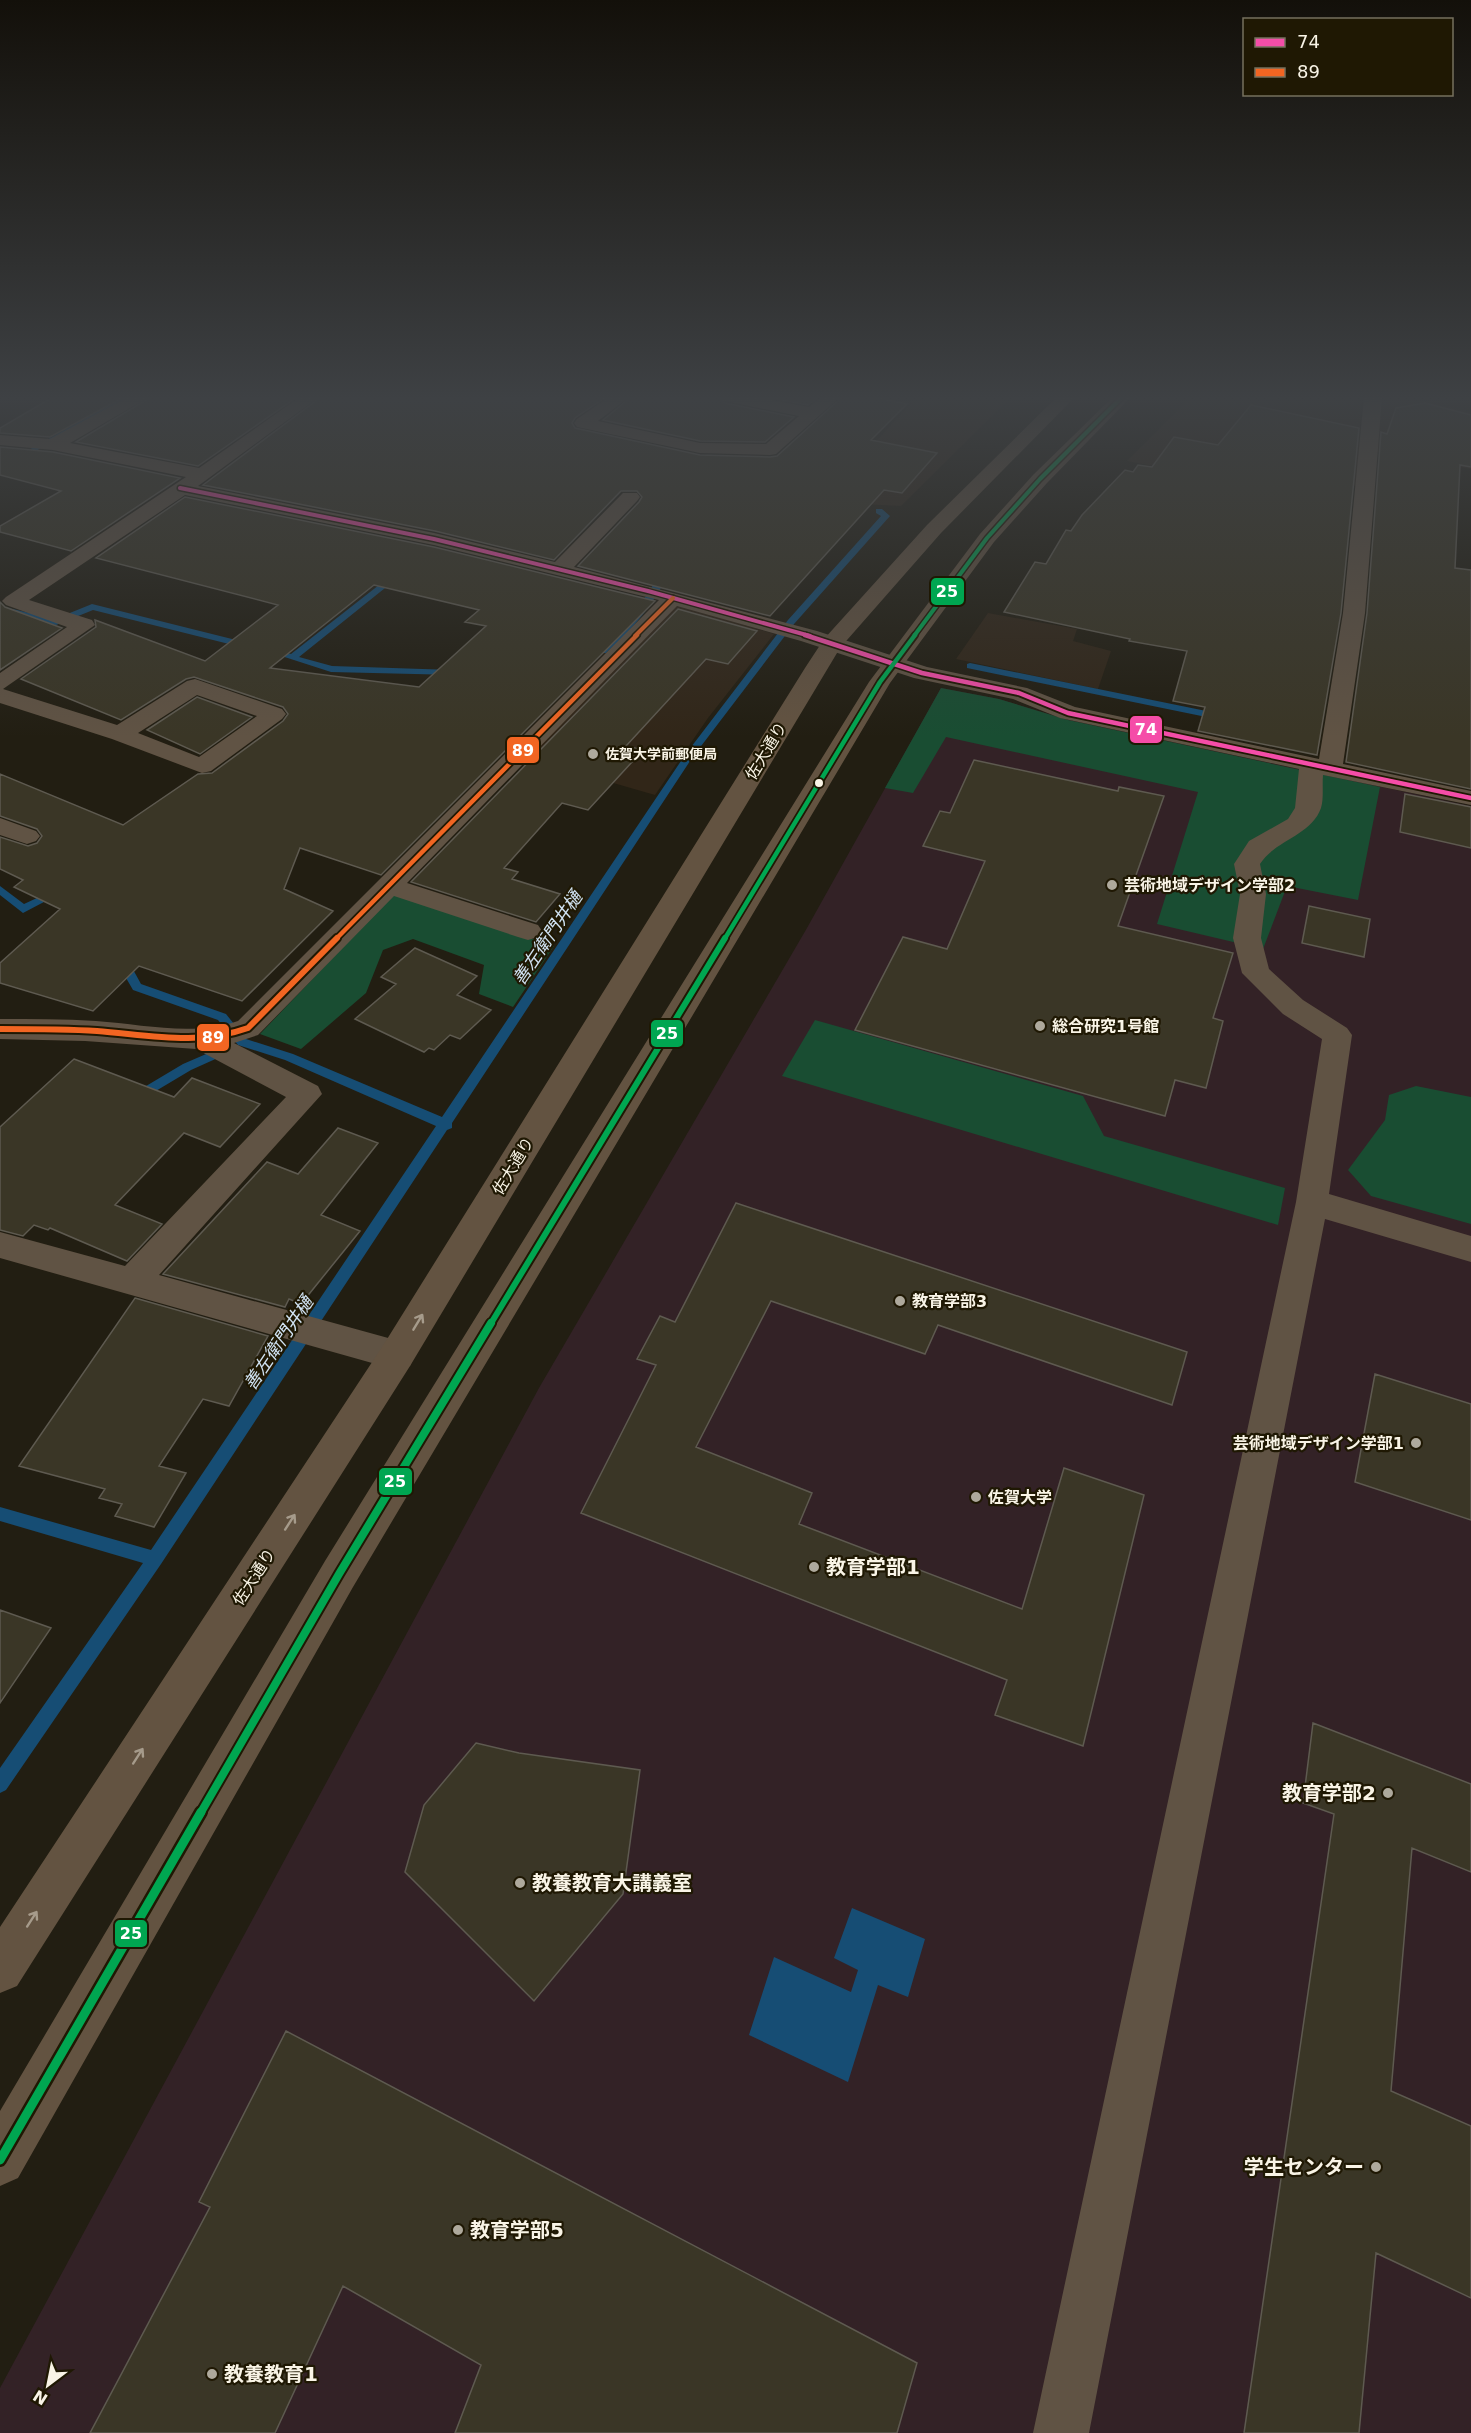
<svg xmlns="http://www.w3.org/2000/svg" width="1471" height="2433" viewBox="0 0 1471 2433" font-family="'DejaVu Sans','Noto Sans JP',sans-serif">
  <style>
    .commercial { fill: #312618 }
    .education { fill: #332226 }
    .green { fill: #194d32 }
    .water { fill: #164d74 }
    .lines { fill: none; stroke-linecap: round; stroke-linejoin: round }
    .stream { fill: #164d74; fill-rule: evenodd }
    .building { fill: #3a3626; stroke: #5e5a50; stroke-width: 1.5; fill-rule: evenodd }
    .minor { fill: #605344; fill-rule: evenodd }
    .secondary { fill: #635341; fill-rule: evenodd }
    .bus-1-far1-casing { stroke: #1f1803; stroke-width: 7 }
    .bus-1-casing { stroke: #1f1803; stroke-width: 8 }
    .bus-2-far2-casing { stroke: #1f1803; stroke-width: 7 }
    .bus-2-far1-casing { stroke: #1f1803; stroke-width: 8 }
    .bus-2-casing { stroke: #1f1803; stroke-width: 10 }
    .bus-3-far4-casing { stroke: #1f1803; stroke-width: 7 }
    .bus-3-far3-casing { stroke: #1f1803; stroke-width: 8 }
    .bus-3-far2-casing { stroke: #1f1803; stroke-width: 10 }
    .bus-3-far1-casing { stroke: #1f1803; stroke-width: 12 }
    .bus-3-casing { stroke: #1f1803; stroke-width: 14 }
    .bus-1-far1 { stroke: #f54da8; stroke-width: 4 }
    .bus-1 { stroke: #f54da8; stroke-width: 4.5 }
    .bus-2-far2 { stroke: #f26522; stroke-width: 4 }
    .bus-2-far1 { stroke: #f26522; stroke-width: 4.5 }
    .bus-2 { stroke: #f26522; stroke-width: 6 }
    .bus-3-far4 { stroke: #00a651; stroke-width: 4 }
    .bus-3-far3 { stroke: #00a651; stroke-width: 4.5 }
    .bus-3-far2 { stroke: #00a651; stroke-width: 6 }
    .bus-3-far1 { stroke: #00a651; stroke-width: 8 }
    .bus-3 { stroke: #00a651; stroke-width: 9 }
    .oneway { stroke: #a69b8b }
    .poi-dot { fill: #aea99c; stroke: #1f1803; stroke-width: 2 }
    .bus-dot { fill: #f9f4e6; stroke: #1f1803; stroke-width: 2 }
    .labels { text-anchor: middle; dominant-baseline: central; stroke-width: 4.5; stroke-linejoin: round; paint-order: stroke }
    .far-poi-label { font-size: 14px; font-weight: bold; fill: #f9f4e6; stroke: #1f1803; text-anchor: start }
    .street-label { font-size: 16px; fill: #f9f4e6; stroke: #1f1803 }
    .poi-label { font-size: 16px; font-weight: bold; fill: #f9f4e6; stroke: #1f1803; text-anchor: start }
    .water-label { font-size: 18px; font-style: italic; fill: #d1e3f3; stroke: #1f1803 }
    .near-poi-label { font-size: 20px; font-weight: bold; fill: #f9f4e6; stroke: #1f1803; text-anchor: start }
    .line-badge { stroke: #1f1803; stroke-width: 2 }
    .badge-label { font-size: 16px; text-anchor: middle; font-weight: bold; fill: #fff }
  </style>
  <rect width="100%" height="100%" fill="#221e12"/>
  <path class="commercial" d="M917 397H1011L901 506 820 502Z
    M1191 397H1362L1357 486 1212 460 1206 476 1127 461Z
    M1382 397H1405L1471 412V469L1377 452Z
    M678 604 774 634 708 718 655 795 523 757Z
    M988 613 1077 629 1073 641 1111 651 1098 689 956 659Z"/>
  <path class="education" d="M941 688 999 699 1068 720 1471 806V2433H0V2388L539 1388 807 928Z"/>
  <path class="green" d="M941 688 999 699 1068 720 1380 787 1358 900 1287 886 1263 949 1157 924 1198 792 946 737 913 793 885 788Z
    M394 894 554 946 513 1007 479 994 484 965 413 939 383 950 366 993 301 1049 260 1034Z
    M815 1020 1083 1096 1104 1136 1285 1188 1278 1225 782 1076Z
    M1416 1086 1471 1097V1224L1371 1196 1348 1170 1385 1120 1389 1095Z"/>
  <path class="water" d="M852 1908 925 1939 908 1997 878 1985 848 2082 749 2035 774 1957 851 1992 858 1970 834 1958Z"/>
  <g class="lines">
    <path class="stream" d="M124 397H132L0 471V466Z
      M876 509H882L890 516 794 624 692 758 452 1123V1128L447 1130 161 1564 6 1790 0 1793V1768L143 1563 0 1521V1507L151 1550 436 1126 285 1060 238 1045 218 1020 133 990 118 964 121 954H129L130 964 141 984 226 1014 246 1039 293 1054 442 1117 685 755 788 620 881 516 876 513Z
      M663 568 670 570C656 602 633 629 606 653H600V649C627 625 646 599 663 568Z
      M393 574 400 576 299 657 332 666 453 670 458 673 456 675 331 672 266 651 271 648 291 654Z
      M92 604 252 644 253 646 249 649 93 610 56 625 0 612V606L55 619Z
      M970 663 1221 714 1226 717 1221 720 967 668V664Z
      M0 886 24 904 52 891 56 890 61 893 23 913 0 895Z
      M227 1045 233 1049 231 1052 191 1070 139 1101H131L129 1098 131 1095 183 1064Z"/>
  </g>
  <path class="building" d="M53 397H124L50 437 0 433V428Z
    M151 397H297L198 466 76 442Z
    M321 397H606L575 418 572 423 575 428 700 455 770 457 777 456 842 397H871L907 404 871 440 937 453 902 493 884 490 770 616 578 566 639 502 642 497 637 491H621L554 560 435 531 203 485Z
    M631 397H721L725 403 794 417 765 442 700 441 603 420Z
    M765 397H818L808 405Z
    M1425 403 1471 415V467L1460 465 1455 568 1471 570V789L1346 762 1367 613 1381 432 1387 434 1396 408Z
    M1251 405 1359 428 1341 613 1317 755 1198 731 1205 707 1173 701 1187 651 1129 641 1130 639 1004 612 1035 562 1046 564 1066 530 1071 531 1082 515 1125 470 1133 472 1138 465 1152 467 1174 437 1218 445Z
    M0 447 53 452 180 478 71 551 0 532V526L61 491 0 475Z
    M185 497 434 547 655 601 381 875 300 848 284 889 333 911 242 1001 139 966 93 1011 0 983V963L60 909 14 887 23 880 0 869V837L28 846 37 843 42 836 37 829 0 816V774L123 825 198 774 212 773 283 721 288 714 283 707 194 677 186 679 121 720 21 679 96 627 95 620 205 661 278 605 96 558ZM374 585 479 610 465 622 486 626 419 687 270 668Z
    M0 602 5 607 62 628 0 670Z
    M678 609 757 631 728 664 706 659 626 746 643 750 588 810 562 803 504 868 518 872 512 879 560 894 536 922 411 882Z
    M197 697 252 717 200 754 147 730Z
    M974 760 1118 791 1119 787 1164 796 1118 926 1233 953 1213 1018 1223 1021 1206 1088 1175 1080 1165 1116 855 1030 903 937 947 949 985 861 923 846 940 811 950 813Z
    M1405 794 1471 807V848L1400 832Z
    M1309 906 1370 919 1364 957 1302 943Z
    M415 948 477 976 457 995 491 1010 460 1039 450 1035 434 1050 429 1048 424 1052 355 1019 396 984 381 977Z
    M74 1059 174 1097 192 1078 260 1104 220 1147 184 1133 115 1205 162 1224 127 1261 50 1228 48 1230 34 1225 23 1236 0 1230V1127Z
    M338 1128 378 1143 321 1215 360 1231 301 1304 289 1299 285 1307 163 1274 267 1162 298 1174Z
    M736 1203 1187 1352 1172 1405 938 1325 925 1354 771 1301 696 1447 812 1493 799 1524 1022 1609 1064 1468 1144 1495 1083 1746 995 1715 1007 1680 581 1513 656 1365 637 1359 660 1316 675 1322Z
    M135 1298 268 1336 229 1406 203 1399 159 1466 186 1473 154 1527 115 1516 122 1504 99 1498 105 1489 19 1466Z
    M1375 1374 1471 1404V1520L1355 1482Z
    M0 1610 51 1628 0 1703Z
    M1313 1723 1471 1784V1872L1412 1848 1391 2091 1471 2126V2298L1376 2253 1359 2433H1244L1334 1814 1303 1803Z
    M476 1743 519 1753 640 1770 623 1894 534 2001 405 1872 424 1805Z
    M286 2031 917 2363 897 2433H455L481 2365 343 2286 275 2433H90L210 2207 199 2202Z"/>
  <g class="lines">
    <path class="minor" d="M128 397H149L70 443 199 468 300 397H319L198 486 434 533 555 562 623 493H637L640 497 637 501 574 567 817 631 927 667 1027 688 1075 707 1319 759 1343 613 1364 397H1382L1365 613 1343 764 1471 791V805L1323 775C1322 785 1324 798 1321 808 1311 836 1275 840 1260 864L1266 894 1261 938 1269 969 1303 1000 1347 1028 1352 1035 1329 1194 1471 1236V1262L1325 1219 1089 2433H1033L1296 1202 1322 1039 1283 1014 1242 973 1233 938 1240 894 1234 864 1249 841 1288 819 1295 808 1299 769 1060 718 1013 699 914 678 801 641 677 606 407 883 538 925 542 931 538 937 528 940 518 937 394 896 258 1035 234 1043 318 1086 322 1094 159 1275 410 1344 415 1355 410 1366 397 1370 0 1258V1232L125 1266 286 1097 196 1049 85 1041 0 1039V1019C32 1019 64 1019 96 1021 143 1024 192 1037 238 1021L659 600 434 545 185 495 29 600 92 620 95 625 3 689 117 725 187 681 195 679 282 709 286 714 282 719 211 771 202 773 112 739 0 703V673L67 627 6 605 2 601 6 597 186 477 53 450 0 445V435L50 439ZM197 695 257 716 199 757 138 733Z
      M609 397H629L598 421 700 443 766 444 799 416 725 401 723 397H755L809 407 821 397H840L776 454 770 455 700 453 577 427 574 423 577 419Z
      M0 818 36 831 40 836 36 841 27 844 0 835Z"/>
    <path class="secondary" d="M1057 397H1075L941 533 840 648 410 1366 17 1986 0 1993V1927L384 1344 805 668 824 639 927 525Z
      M1113 397H1131L1047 483 994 542 890 683 353 1587 18 2178 0 2186V2111L325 1561 869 682 980 534 1033 475Z"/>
    <g class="bus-1-far1-casing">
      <path id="bus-1-far1" d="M180 488 434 539 648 591 810 636"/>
    </g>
    <g class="bus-1-casing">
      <path id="bus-1" d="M805 635 922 673 1019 693 1068 713 1471 798"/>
    </g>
    <g class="bus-2-far2-casing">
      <path id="bus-2-far2" d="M635 636 673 598"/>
    </g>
    <g class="bus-2-far1-casing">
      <path id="bus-2-far1" d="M335 940 637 635"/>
    </g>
    <g class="bus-2-casing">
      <path id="bus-2" d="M0 1029C32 1029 65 1029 97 1031 149 1035 198 1046 248 1028L337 938"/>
    </g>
    <g class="bus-3-far4-casing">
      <path id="bus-3-far4" d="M914 636 987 538 1040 479 1122 397"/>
    </g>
    <g class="bus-3-far3-casing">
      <path id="bus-3-far3" d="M724 940 880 682 915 635"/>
    </g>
    <g class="bus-3-far2-casing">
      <path id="bus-3-far2" d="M490 1325 725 938"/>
    </g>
    <g class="bus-3-far1-casing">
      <path id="bus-3-far1" d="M200 1814 339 1574 491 1323"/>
    </g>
    <g class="bus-3-casing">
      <path id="bus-3" d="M0 2160 201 1812"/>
    </g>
    <use href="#bus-1-far1" class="bus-1-far1"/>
    <use href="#bus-1" class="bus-1"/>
    <use href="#bus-2-far2" class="bus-2-far2"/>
    <use href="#bus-2-far1" class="bus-2-far1"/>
    <use href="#bus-2" class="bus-2"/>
    <use href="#bus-3-far4" class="bus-3-far4"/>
    <use href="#bus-3-far3" class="bus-3-far3"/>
    <use href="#bus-3-far2" class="bus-3-far2"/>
    <use href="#bus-3-far1" class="bus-3-far1"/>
    <use href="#bus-3" class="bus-3"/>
  </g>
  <defs><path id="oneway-shaft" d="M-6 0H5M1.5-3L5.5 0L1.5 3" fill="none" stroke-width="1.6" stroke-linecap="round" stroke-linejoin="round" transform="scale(1.5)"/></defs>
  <g class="oneway">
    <use href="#oneway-shaft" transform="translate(418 1322) rotate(-59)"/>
    <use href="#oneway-shaft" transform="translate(290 1522) rotate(-57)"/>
    <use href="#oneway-shaft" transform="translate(138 1756) rotate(-57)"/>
    <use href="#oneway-shaft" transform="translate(32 1919) rotate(-57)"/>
  </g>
  <linearGradient id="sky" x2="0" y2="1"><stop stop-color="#13100a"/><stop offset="0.54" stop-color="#3e4144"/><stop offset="1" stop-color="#3e4144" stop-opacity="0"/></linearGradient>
  <rect width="1471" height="737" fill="url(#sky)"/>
  <g class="poi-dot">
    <circle cx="593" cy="754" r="6"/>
    <circle cx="1112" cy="885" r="6"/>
    <circle cx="1040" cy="1026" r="6"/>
    <circle cx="900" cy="1301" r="6"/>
    <circle cx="1416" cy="1443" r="6"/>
    <circle cx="976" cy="1497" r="6"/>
    <circle cx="814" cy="1567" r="6"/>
    <circle cx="1388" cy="1793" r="6"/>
    <circle cx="520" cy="1883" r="6"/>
    <circle cx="1376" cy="2167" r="6"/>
    <circle cx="458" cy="2230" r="6"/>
    <circle cx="212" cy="2374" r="6"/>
  </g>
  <circle class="bus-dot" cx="819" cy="783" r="5"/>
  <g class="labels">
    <g class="far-poi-label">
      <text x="605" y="754">佐賀大学前郵便局</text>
    </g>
    <g class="street-label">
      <text transform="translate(766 751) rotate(-59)">佐大通り</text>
      <text transform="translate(513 1166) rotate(-59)">佐大通り</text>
      <text transform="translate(254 1577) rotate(-57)">佐大通り</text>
    </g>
    <g class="poi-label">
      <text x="1124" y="885">芸術地域デザイン学部2</text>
      <text x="1052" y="1026">総合研究1号館</text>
      <text x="912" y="1301">教育学部3</text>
      <text x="1404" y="1443" text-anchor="end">芸術地域デザイン学部1</text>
      <text x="988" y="1497">佐賀大学</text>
    </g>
    <g class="water-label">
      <text transform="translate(547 938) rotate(-56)">善左衛門井樋</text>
      <text transform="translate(278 1343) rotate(-56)">善左衛門井樋</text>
    </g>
    <g class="near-poi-label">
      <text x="826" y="1567">教育学部1</text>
      <text x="1376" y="1793" text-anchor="end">教育学部2</text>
      <text x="532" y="1883">教養教育大講義室</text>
      <text x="1364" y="2167" text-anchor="end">学生センター</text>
      <text x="470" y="2230">教育学部5</text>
      <text x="224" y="2374">教養教育1</text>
    </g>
  </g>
  <g class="line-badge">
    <rect x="930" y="577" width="35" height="29" rx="6" fill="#00a651"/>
    <rect x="1129" y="715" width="34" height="29" rx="6" fill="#f54da8"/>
    <rect x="506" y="736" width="34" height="28" rx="6" fill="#f26522"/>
    <rect x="650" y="1019" width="34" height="29" rx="6" fill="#00a651"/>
    <rect x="196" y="1023" width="34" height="29" rx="6" fill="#f26522"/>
    <rect x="378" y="1467" width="35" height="29" rx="6" fill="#00a651"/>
    <rect x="114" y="1919" width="34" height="29" rx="6" fill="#00a651"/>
  </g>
  <g class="badge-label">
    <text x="947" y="597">25</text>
    <text x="1146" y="735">74</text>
    <text x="523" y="756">89</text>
    <text x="667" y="1039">25</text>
    <text x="213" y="1043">89</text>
    <text x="395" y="1487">25</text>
    <text x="131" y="1939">25</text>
  </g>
  <rect x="1243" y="18" width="210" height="78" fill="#1f1803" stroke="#76705e" stroke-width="1.5"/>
  <rect x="1255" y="38" width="30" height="9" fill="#f54da8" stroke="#76705e" stroke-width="1.5"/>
  <text x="1297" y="48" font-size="18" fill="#f9f4e6">74</text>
  <rect x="1255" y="68" width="30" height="9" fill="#f26522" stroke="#76705e" stroke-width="1.5"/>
  <text x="1297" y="78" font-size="18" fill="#f9f4e6">89</text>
  <g transform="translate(48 2385) rotate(212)" stroke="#1f1803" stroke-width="4.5" paint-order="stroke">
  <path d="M0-4.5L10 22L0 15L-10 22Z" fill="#f9f4e6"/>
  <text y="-9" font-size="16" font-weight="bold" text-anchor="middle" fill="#f9f4e6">N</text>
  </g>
</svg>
